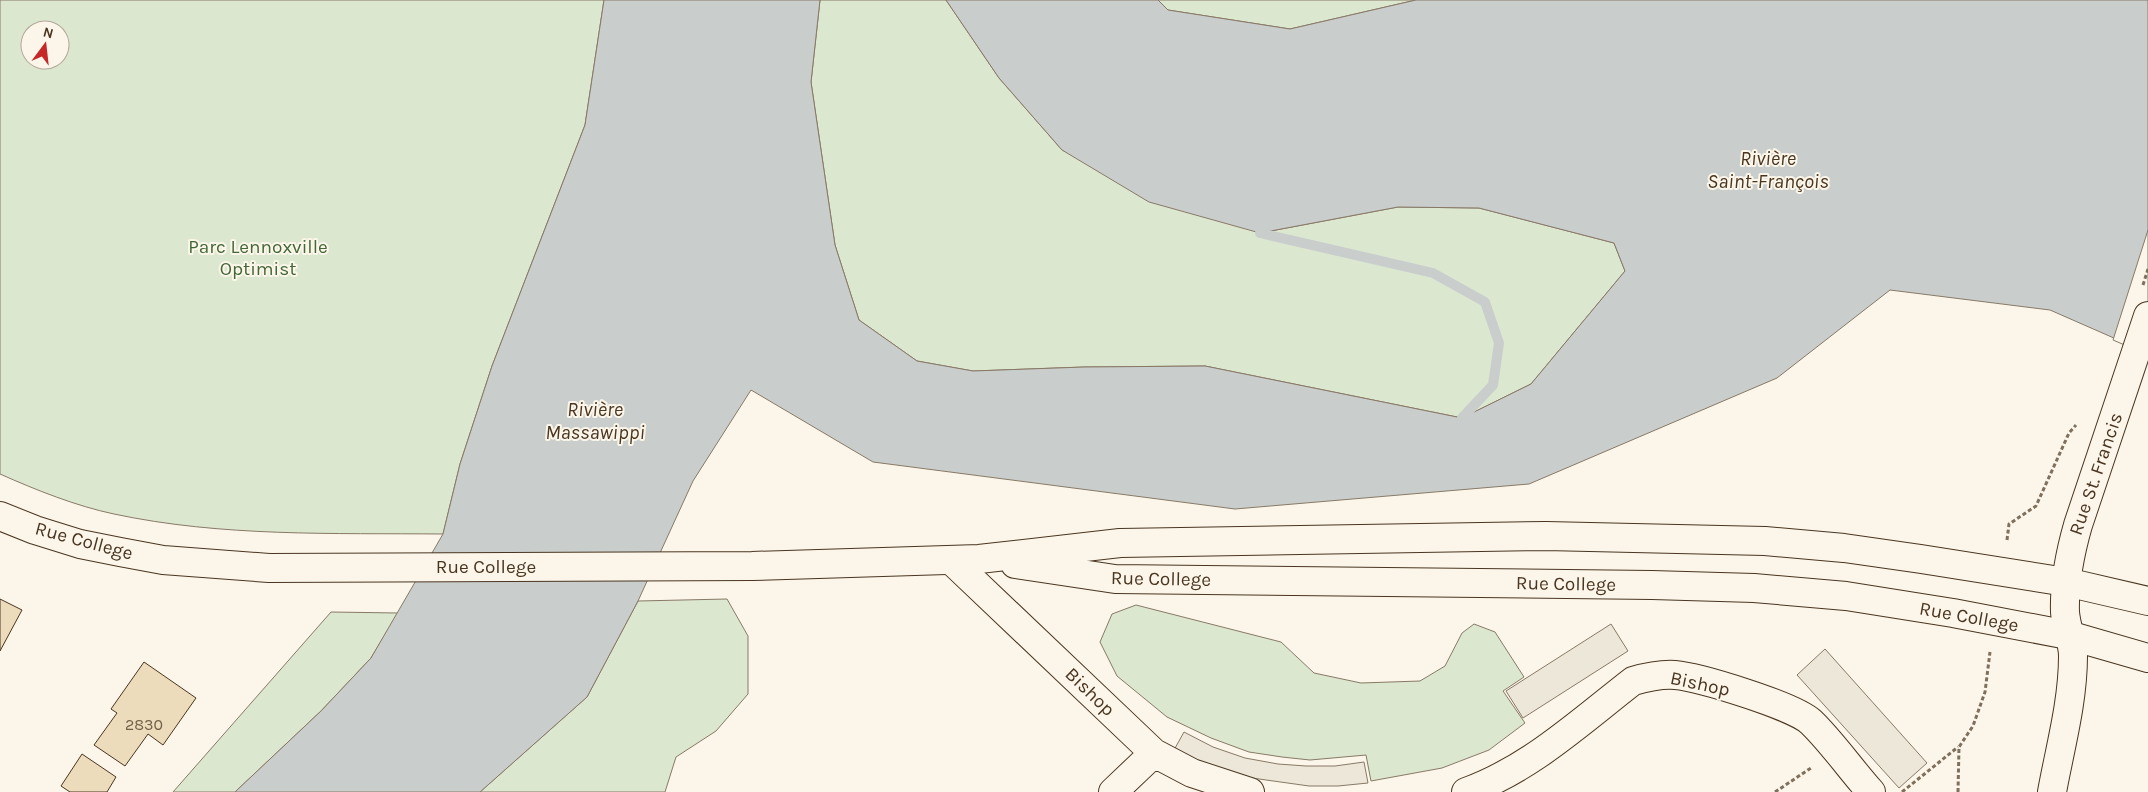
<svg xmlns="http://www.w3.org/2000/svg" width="2148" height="792" viewBox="0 0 2148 792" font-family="Karla,sans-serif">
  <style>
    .green { fill: #dce7d0; stroke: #887966; fill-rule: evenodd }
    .parking { fill: #ede7d9; stroke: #887966 }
    .water { fill: #c9cecd; stroke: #887966 }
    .pier { fill: #fbf6e9; stroke: #887966 }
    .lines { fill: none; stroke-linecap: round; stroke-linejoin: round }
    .stream { stroke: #c9cecd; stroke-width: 10 }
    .building { fill: #ecdcbc; stroke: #4a3520 }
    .minor-casing { stroke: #4a3520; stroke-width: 30 }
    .major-casing { stroke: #4a3520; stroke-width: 30 }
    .path { stroke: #7f6f5c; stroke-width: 3; stroke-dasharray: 4 2.5; stroke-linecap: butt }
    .minor { stroke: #fbf6e9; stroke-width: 28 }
    .major { stroke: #fbf6e9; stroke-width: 28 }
    .labels { text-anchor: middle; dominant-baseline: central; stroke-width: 4; stroke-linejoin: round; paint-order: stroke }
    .number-label { font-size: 16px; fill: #725f47 }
    .park-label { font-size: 19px; fill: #436837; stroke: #fbf6e9 }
    .street-label { font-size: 19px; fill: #4a3520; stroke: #fbf6e9 }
    .water-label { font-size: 20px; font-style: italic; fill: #4a3520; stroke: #fbf6e9 }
  </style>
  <rect width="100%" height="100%" fill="#fbf6e9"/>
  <path class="green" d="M0 0H604L585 125 492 366 460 464 443 534C333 533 222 537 114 514 76 506 36 490 0 474ZM30 30H60V60H30Z
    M820 0H946L999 78 1062 150 1260 233 1398 207 1479 208 1614 243 1625 271 1531 384 1462 418 1205 366 1084 367 973 371 917 361 859 320 835 245 811 82Z
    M1158 0H1416L1290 29 1168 10Z
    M727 599 748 636V694L716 731 676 757 665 792H480L587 697 638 601Z
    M1136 605 1281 642 1314 673 1361 683 1420 681 1445 666 1462 633 1474 624 1495 632 1524 677 1503 691 1525 723 1489 750 1442 768 1371 781 1366 755 1310 760 1282 757 1249 752 1211 738 1167 717 1117 676 1100 642 1112 614Z
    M331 612 398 613 371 658 321 711 235 792H173Z"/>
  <path class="parking" d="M1611 624 1628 651 1523 718 1506 691Z
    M1825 649 1927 763 1899 788 1797 675Z
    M1184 732 1213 747 1245 758 1278 764 1306 766H1335L1364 762 1368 783 1338 786H1309L1252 778 1199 762 1174 750Z"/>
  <path class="water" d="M604 0H820L811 82 835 245 859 320 917 361 973 371 1084 367 1205 366 1462 418 1531 384 1625 271 1614 243 1479 208 1398 207 1260 233 1149 202 1062 150 999 78 946 0H1158L1168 10 1290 29 1416 0H2148V353L2050 310 1890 290 1777 378 1529 484 1235 509 873 462 751 390 693 481 638 601 587 697 480 792H235L321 711 371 658 443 534 460 464 492 366 585 125Z"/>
  <path class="pier" d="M2148 230V355L2113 340Z"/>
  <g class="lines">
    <path class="stream" d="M1260 233 1433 273 1485 302 1499 343 1493 385 1462 418"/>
  </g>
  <path class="building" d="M0 599 22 610 0 651Z
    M144 662 196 698 163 745 148 734 125 766 94 745 117 713 111 709Z
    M82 754 116 777 107 792H70L61 786Z"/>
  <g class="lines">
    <g class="minor-casing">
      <path id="minor" d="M951 560 1154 753 1192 773 1250 792
        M1113 792 1154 753
        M1466 792C1530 769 1580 722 1633 681 1647 677 1660 674 1675 675 1699 677 1794 706 1811 722 1831 741 1852 771 1871 792
        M2052 792C2060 748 2073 702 2073 656 2073 642 2066 627 2065 612 2064 582 2070 553 2078 525L2148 316"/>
    </g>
    <g class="major-casing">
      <path id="major" d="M0 516 35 530 80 544 120 552 163 560 269 568 752 566 979 559 1120 543 1546 536 1765 541 1844 548 1921 559 2066 582 2148 601
        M1015 564 1115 579 1652 585 1754 588 1846 596 1953 613 2068 635 2148 658"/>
    </g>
    <path class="path" d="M2143 285 2148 269
      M2007 540 2009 524 2036 506 2069 433 2076 425
      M1775 792 1811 768
      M1902 792 1958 747
      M1958 792 1959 747 1973 726 1985 692 1990 652"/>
    <use href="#minor" class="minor"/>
    <use href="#major" class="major"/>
  </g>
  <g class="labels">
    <g class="number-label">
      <text x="144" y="724">2830</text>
    </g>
    <g class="park-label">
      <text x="258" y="247">Parc Lennoxville<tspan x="258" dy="22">Optimist</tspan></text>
    </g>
    <g class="street-label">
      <text transform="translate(2096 474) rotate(-71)">Rue St. Francis</text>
      <text transform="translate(84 541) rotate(15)">Rue College</text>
      <text x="486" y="567">Rue College</text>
      <text transform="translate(1161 579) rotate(1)">Rue College</text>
      <text transform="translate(1566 584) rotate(1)">Rue College</text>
      <text transform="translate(1969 617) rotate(10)">Rue College</text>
      <text transform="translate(1700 684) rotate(12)">Bishop</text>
      <text transform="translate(1090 692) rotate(44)">Bishop</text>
    </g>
    <g class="water-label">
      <text x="1768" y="158">Rivière<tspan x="1768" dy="23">Saint-François</tspan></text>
      <text x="595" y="409">Rivière<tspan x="595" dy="23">Massawippi</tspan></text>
    </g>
  </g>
  <g transform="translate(45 45) rotate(15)"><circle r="24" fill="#fbf6e9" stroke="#b4a999"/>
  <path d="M0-4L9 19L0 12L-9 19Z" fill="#c62828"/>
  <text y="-8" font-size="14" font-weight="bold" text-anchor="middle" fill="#4a3520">N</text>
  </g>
</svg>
